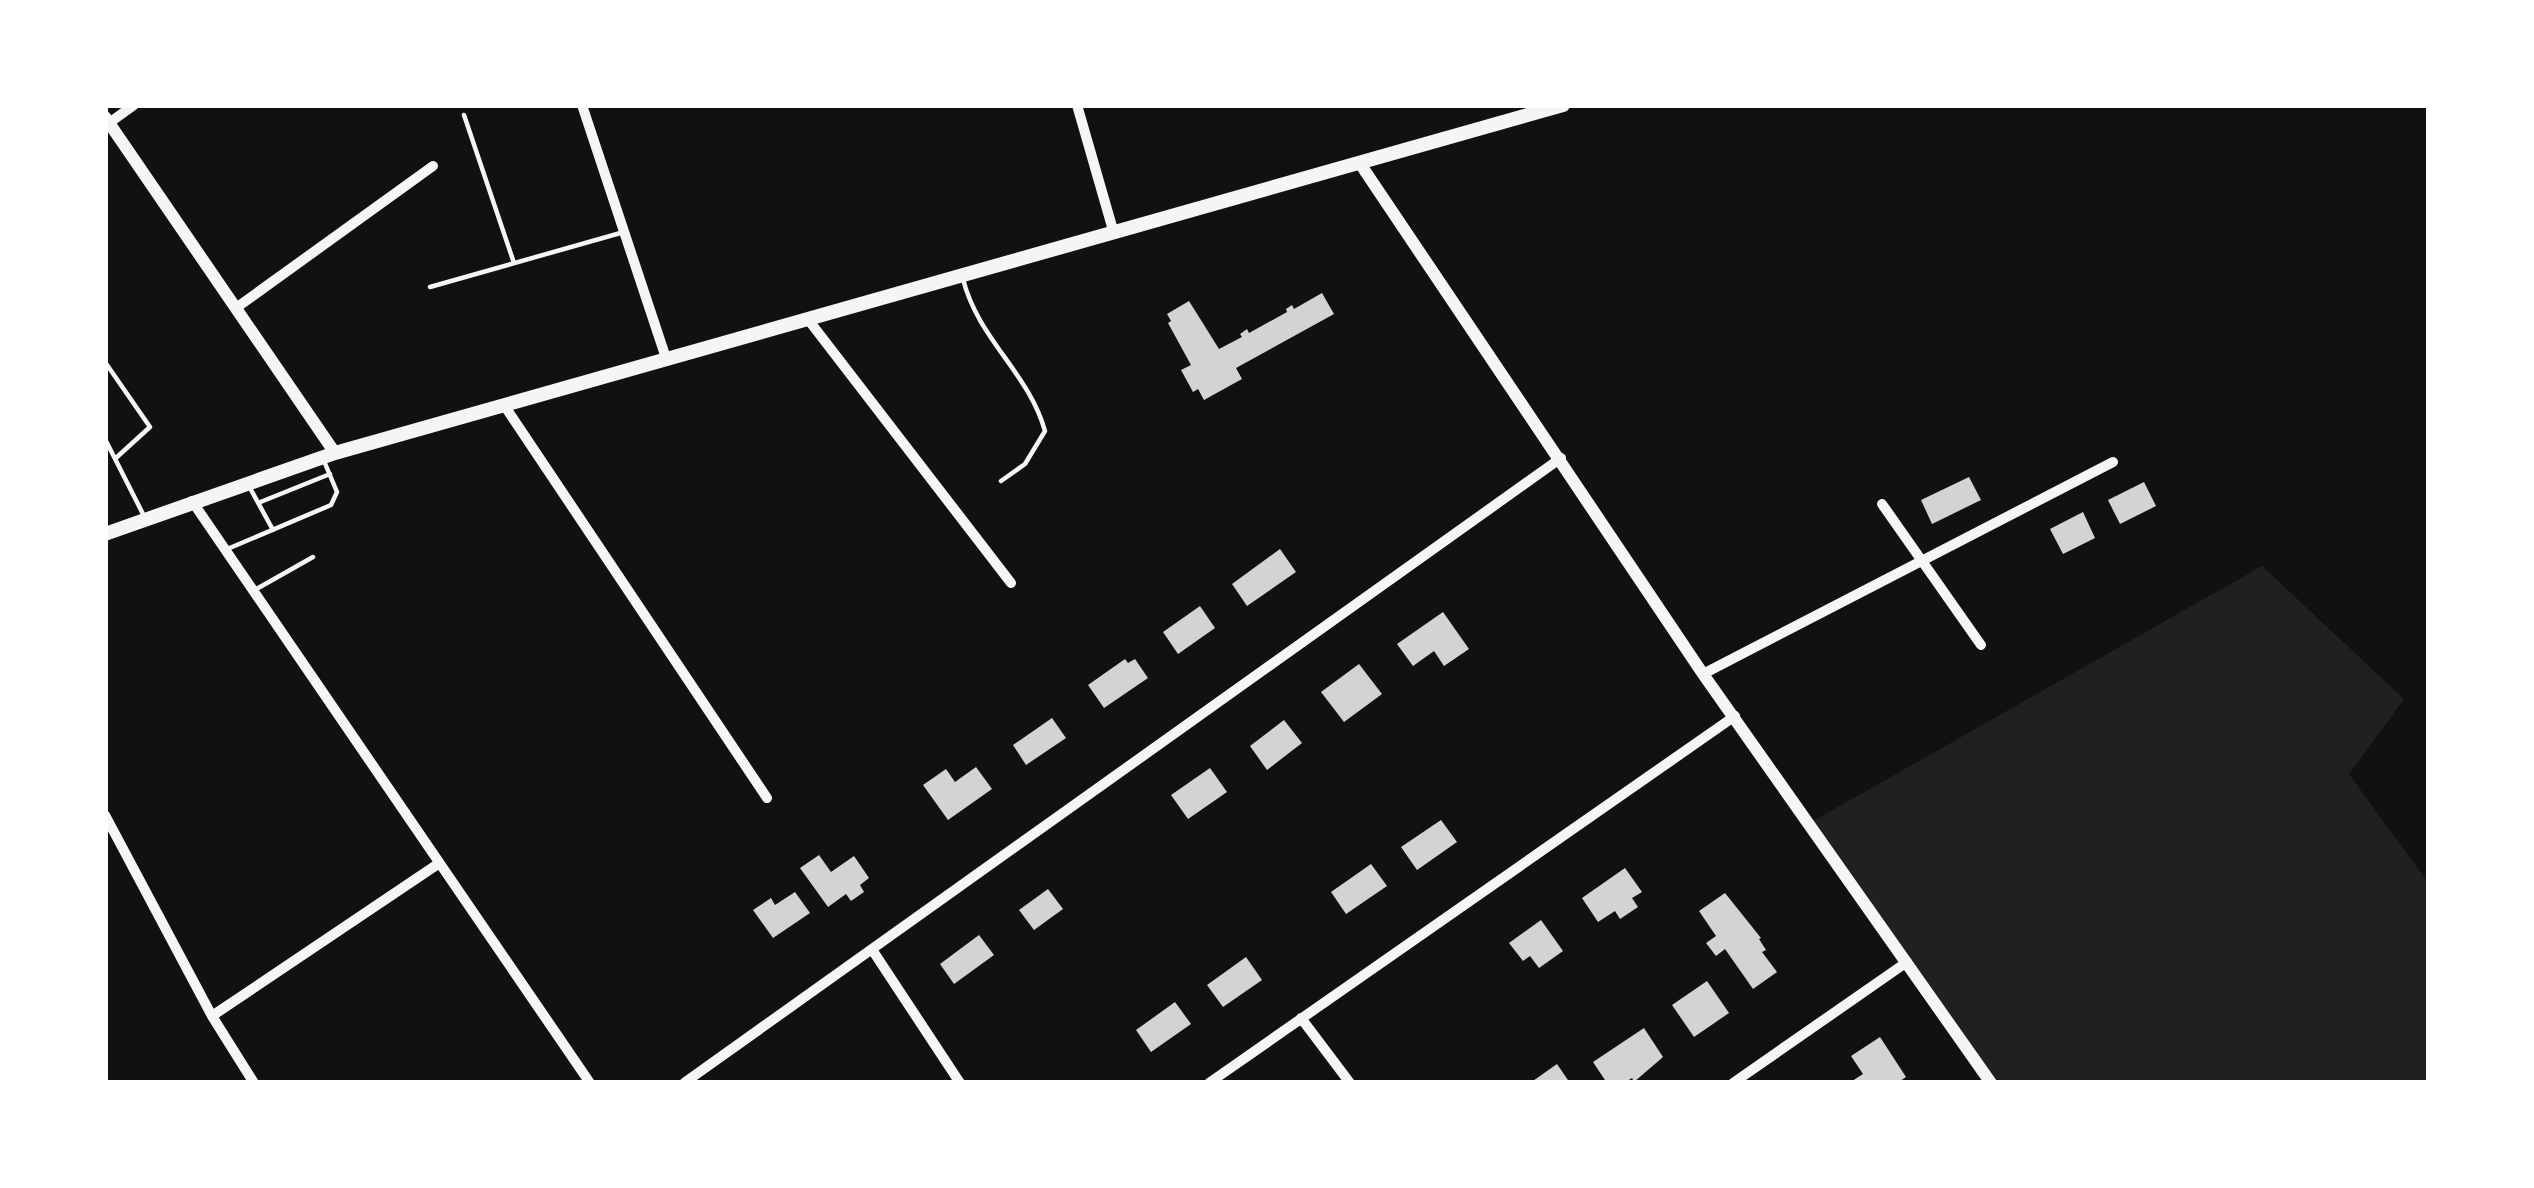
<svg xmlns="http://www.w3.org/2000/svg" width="2534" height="1188" viewBox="0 0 2534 1188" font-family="Manrope,sans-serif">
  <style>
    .green { fill: #202020 }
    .building { fill: #d3d3d3 }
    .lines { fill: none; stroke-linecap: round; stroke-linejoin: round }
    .service { stroke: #f5f5f5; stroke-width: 4.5 }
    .minor { stroke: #f5f5f5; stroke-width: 10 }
    .tertiary { stroke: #f5f5f5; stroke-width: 12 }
    .secondary { stroke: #f5f5f5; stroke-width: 14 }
  </style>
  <rect width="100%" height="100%" fill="#111"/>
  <path class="green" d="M2262 566 2404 699 2349 774 2429 884V1083H1991L1808 824Z"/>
  <path class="building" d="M1322 293 1334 314 1236 368 1242 379 1204 400 1198 389 1193 392 1181 370 1191 365 1168 323 1171 321 1167 314 1189 301 1219 349 1242 337 1240 334 1247 329 1249 333 1287 312 1286 309 1292 305 1294 309Z
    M1969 477 1981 500 1932 524 1921 500Z
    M2144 482 2156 506 2120 524 2108 500Z
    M2083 512 2095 538 2063 554 2050 529Z
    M1280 549 1296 572 1247 606 1232 584Z
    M1200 606 1215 628 1178 654 1163 632Z
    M1443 612 1469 649 1444 666 1434 651 1413 666 1397 644Z
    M1125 659 1128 663 1135 659 1148 678 1104 708 1088 685Z
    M1359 664 1382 694 1344 722 1321 692Z
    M1052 718 1066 738 1026 765 1013 745Z
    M1284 720 1302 743 1267 770 1250 746Z
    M976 767 992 789 948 820 923 785 946 769 955 782Z
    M1210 768 1227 792 1188 819 1171 795Z
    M1441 820 1457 842 1417 870 1401 847Z
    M819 855 831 872 854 856 869 878 860 885 864 892 851 901 846 894 828 907 800 868Z
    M1371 864 1387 886 1346 914 1331 892Z
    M1625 868 1642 892 1632 898 1638 907 1620 919 1615 911 1598 922 1582 898Z
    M1048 889 1063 909 1034 930 1019 910Z
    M795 892 810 913 773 938 753 910 771 898 775 905Z
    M1725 893 1761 938 1759 939 1766 950 1762 952 1777 972 1753 989 1725 949 1716 956 1706 943 1716 936 1699 911Z
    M1541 920 1563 951 1539 968 1530 956 1523 961 1509 943Z
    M979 935 994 955 954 984 940 964Z
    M1246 957 1262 980 1223 1007 1207 985Z
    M1707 981 1729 1013 1694 1037 1672 1005Z
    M1175 1002 1191 1024 1151 1052 1136 1030Z
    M1644 1028 1663 1057 1634 1082 1632 1078 1624 1083H1607L1593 1062Z
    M1880 1037 1906 1077 1897 1083H1849L1863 1074 1851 1056Z
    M1557 1064 1570 1083H1530Z"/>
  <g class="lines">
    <path class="service" d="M464 115 514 263
      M963 279C978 339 1029 373 1045 431L1025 464 1001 481
      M430 287 624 232
      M105 362 150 427 117 457
      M105 439 143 514
      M250 488 273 530
      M258 503 330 474
      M225 550 331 505 337 492 324 461
      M253 591 313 557"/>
    <path class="minor" d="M582 105 666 358
      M1077 105 1113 230
      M109 123 134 105
      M236 308 433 166
      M807 318 1011 583
      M504 405 767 798
      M192 501 590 1083
      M1882 504 1981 645
      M1703 674 2113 462
      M105 815 212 1016 254 1083
      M873 951 960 1083
      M212 1016 438 864
      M1301 1018 1350 1083
      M684 1083 1561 458
      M1209 1083 1735 716
      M1733 1083 1907 962"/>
    <path class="tertiary" d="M105 117 335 453
      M1361 165 1703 674 1991 1083"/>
    <path class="secondary" d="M105 534 335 453 1563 105"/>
  </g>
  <rect width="2534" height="1188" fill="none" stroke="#ffffff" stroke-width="216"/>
</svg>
